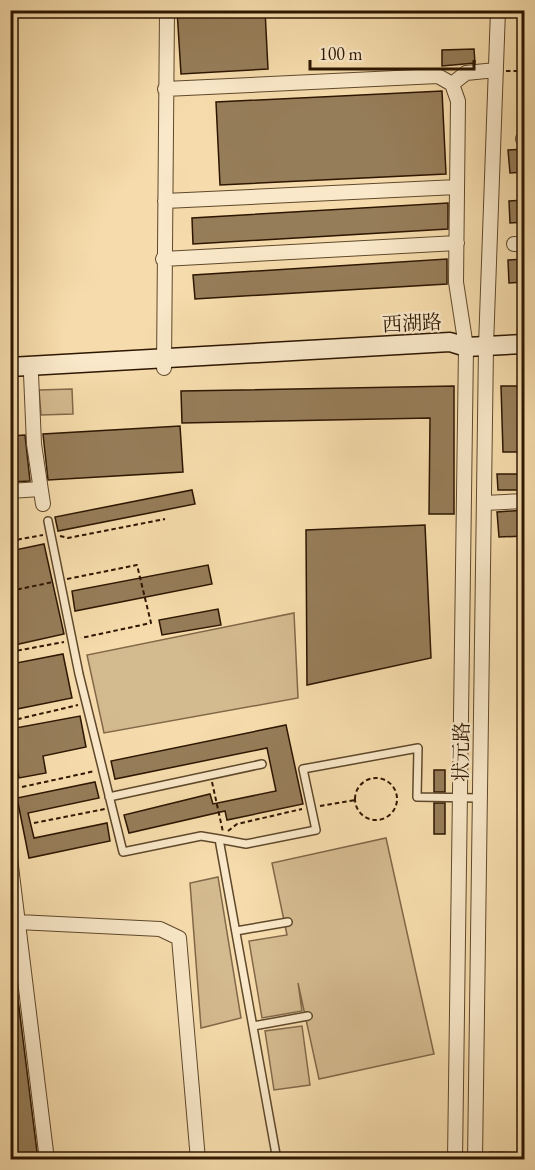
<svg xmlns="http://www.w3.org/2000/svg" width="535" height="1170" viewBox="0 0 535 1170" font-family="'EB Garamond','Noto Serif SC',serif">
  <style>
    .green { fill: #d4ba8f; stroke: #806848; stroke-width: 1.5 }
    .water { fill: #b29972; stroke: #7d6544; stroke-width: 1.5 }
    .building { fill: #967d59; stroke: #2d1600; stroke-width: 1.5 }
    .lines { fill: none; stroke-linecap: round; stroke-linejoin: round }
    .service-casing { stroke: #5f482b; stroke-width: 10 }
    .minor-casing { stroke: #5f482b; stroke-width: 16 }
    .secondary-casing { stroke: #2d1600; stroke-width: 21 }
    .path { stroke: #2d1600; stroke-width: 2; stroke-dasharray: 4.5 3; stroke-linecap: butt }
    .service { stroke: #f9e8c9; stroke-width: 7 }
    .minor { stroke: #f9e8c9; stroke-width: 14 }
    .secondary { stroke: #f9e8c9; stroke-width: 18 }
    .labels { text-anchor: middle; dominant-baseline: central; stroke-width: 4.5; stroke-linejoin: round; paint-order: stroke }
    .street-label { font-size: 20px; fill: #2d1600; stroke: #f9e8c9 }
  </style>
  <rect width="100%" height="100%" fill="#f6dcac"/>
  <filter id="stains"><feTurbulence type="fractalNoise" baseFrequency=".00333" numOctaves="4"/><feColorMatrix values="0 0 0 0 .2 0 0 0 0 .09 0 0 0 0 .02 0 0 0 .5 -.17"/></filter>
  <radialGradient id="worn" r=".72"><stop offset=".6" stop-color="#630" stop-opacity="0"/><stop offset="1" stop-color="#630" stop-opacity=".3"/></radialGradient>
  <path class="green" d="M72 389 73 414 41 415 39 390Z
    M294 613 298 698 104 733 87 655Z
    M386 838 434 1054 319 1079 298 983 302 1011 262 1018 249 941 287 935 272 863Z
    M218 877 241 1018 201 1028 190 883Z
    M302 1026 310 1085 274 1090 265 1031Z"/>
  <path class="water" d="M490 1152 524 1153V1159H488Z"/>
  <path class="building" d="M177 10H265L268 69 181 74Z
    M474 49 475 63 442 66V50Z
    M442 91 446 174 220 185 216 102Z
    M525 149V172L510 173 508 150Z
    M525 200V222L510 223 509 201Z
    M448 203V229L193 244 192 218Z
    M447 259V284L195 299 193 275Z
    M525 259V282L509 283 508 260Z
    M454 386V514H429L430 418 182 423 181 391Z
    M501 386H518L519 452H503Z
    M180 426 183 472 48 480 43 434Z
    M25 435 30 481 10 482V436Z
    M497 474H522V490H498Z
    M192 490 195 504 58 531 55 517Z
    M525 510V536L499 537 497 512Z
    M425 525 431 658 307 685 306 530Z
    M44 544 64 634 10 646V551Z
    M208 565 212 584 75 611 72 591Z
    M218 609 221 625 162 635 159 620Z
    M63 654 72 698 12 710 11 664Z
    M80 716 86 747 43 756 46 773 19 778 10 729Z
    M286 725 303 804 227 820 225 811 129 833 124 815 210 794 213 804 276 791 267 748 115 779 111 761Z
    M434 770H445V792H434Z
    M95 782 99 798 28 813 34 838 107 823 110 841 29 858 17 798Z
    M434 803H445V834H434Z
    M10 967H14L38 1160H10Z"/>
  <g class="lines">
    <g class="service-casing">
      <path id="service" d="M48 521 79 674 123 852 201 836 219 839 277 1160
        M109 797 262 764
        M219 839 246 844 316 830 303 769 418 748 417 797 480 798
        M236 931 288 922
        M253 1026 308 1016"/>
    </g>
    <g class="minor-casing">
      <path id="minor" d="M452 84 466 73 496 70
        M165 89 438 76 452 84 458 101 456 282 466 347 455 1160
        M523 139H524
        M165 201 457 187
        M514 244H524
        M163 259 457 243
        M164 368 167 10
        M31 374 34 444 43 504
        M10 491 40 489
        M484 503 524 501
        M10 858 47 1160
        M18 922 160 929 179 938 198 1160
        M475 1160 486 346 498 10"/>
    </g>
    <g class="secondary-casing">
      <path id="secondary" d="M10 367 450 342 466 347 524 344"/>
    </g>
    <path class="path" d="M506 71H524
      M60 536 68 538 165 519
      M10 541 43 535
      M67 579 137 565 151 623 81 638
      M10 591 53 582
      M10 652 64 642
      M10 721 78 705
      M355 799a21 21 0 1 1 42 0a21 21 0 1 1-42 0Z
      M212 782 223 832
      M22 787 95 771
      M320 806 355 800
      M34 823 105 809
      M228 831 237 824 302 809"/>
    <use href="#service" class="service"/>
    <use href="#minor" class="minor"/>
    <use href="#secondary" class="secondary"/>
  </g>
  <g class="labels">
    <g class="street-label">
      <text transform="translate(412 323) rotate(-3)">西湖路</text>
      <text transform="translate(461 752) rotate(-89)">状元路</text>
    </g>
  </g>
  <rect width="535" height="1170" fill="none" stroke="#f6dcac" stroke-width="36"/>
  <rect x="12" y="12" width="511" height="1146" fill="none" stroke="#2d1600" stroke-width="3"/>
  <rect x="18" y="18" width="499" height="1134" fill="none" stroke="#2d1600" stroke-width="1.5"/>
  <path d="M310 60v9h164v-9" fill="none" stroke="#2d1600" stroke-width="3"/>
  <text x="319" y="60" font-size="18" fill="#2d1600" stroke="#f9e8c9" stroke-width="4.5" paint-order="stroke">100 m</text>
  <rect width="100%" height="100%" filter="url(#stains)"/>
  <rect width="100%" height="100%" fill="url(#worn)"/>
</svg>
